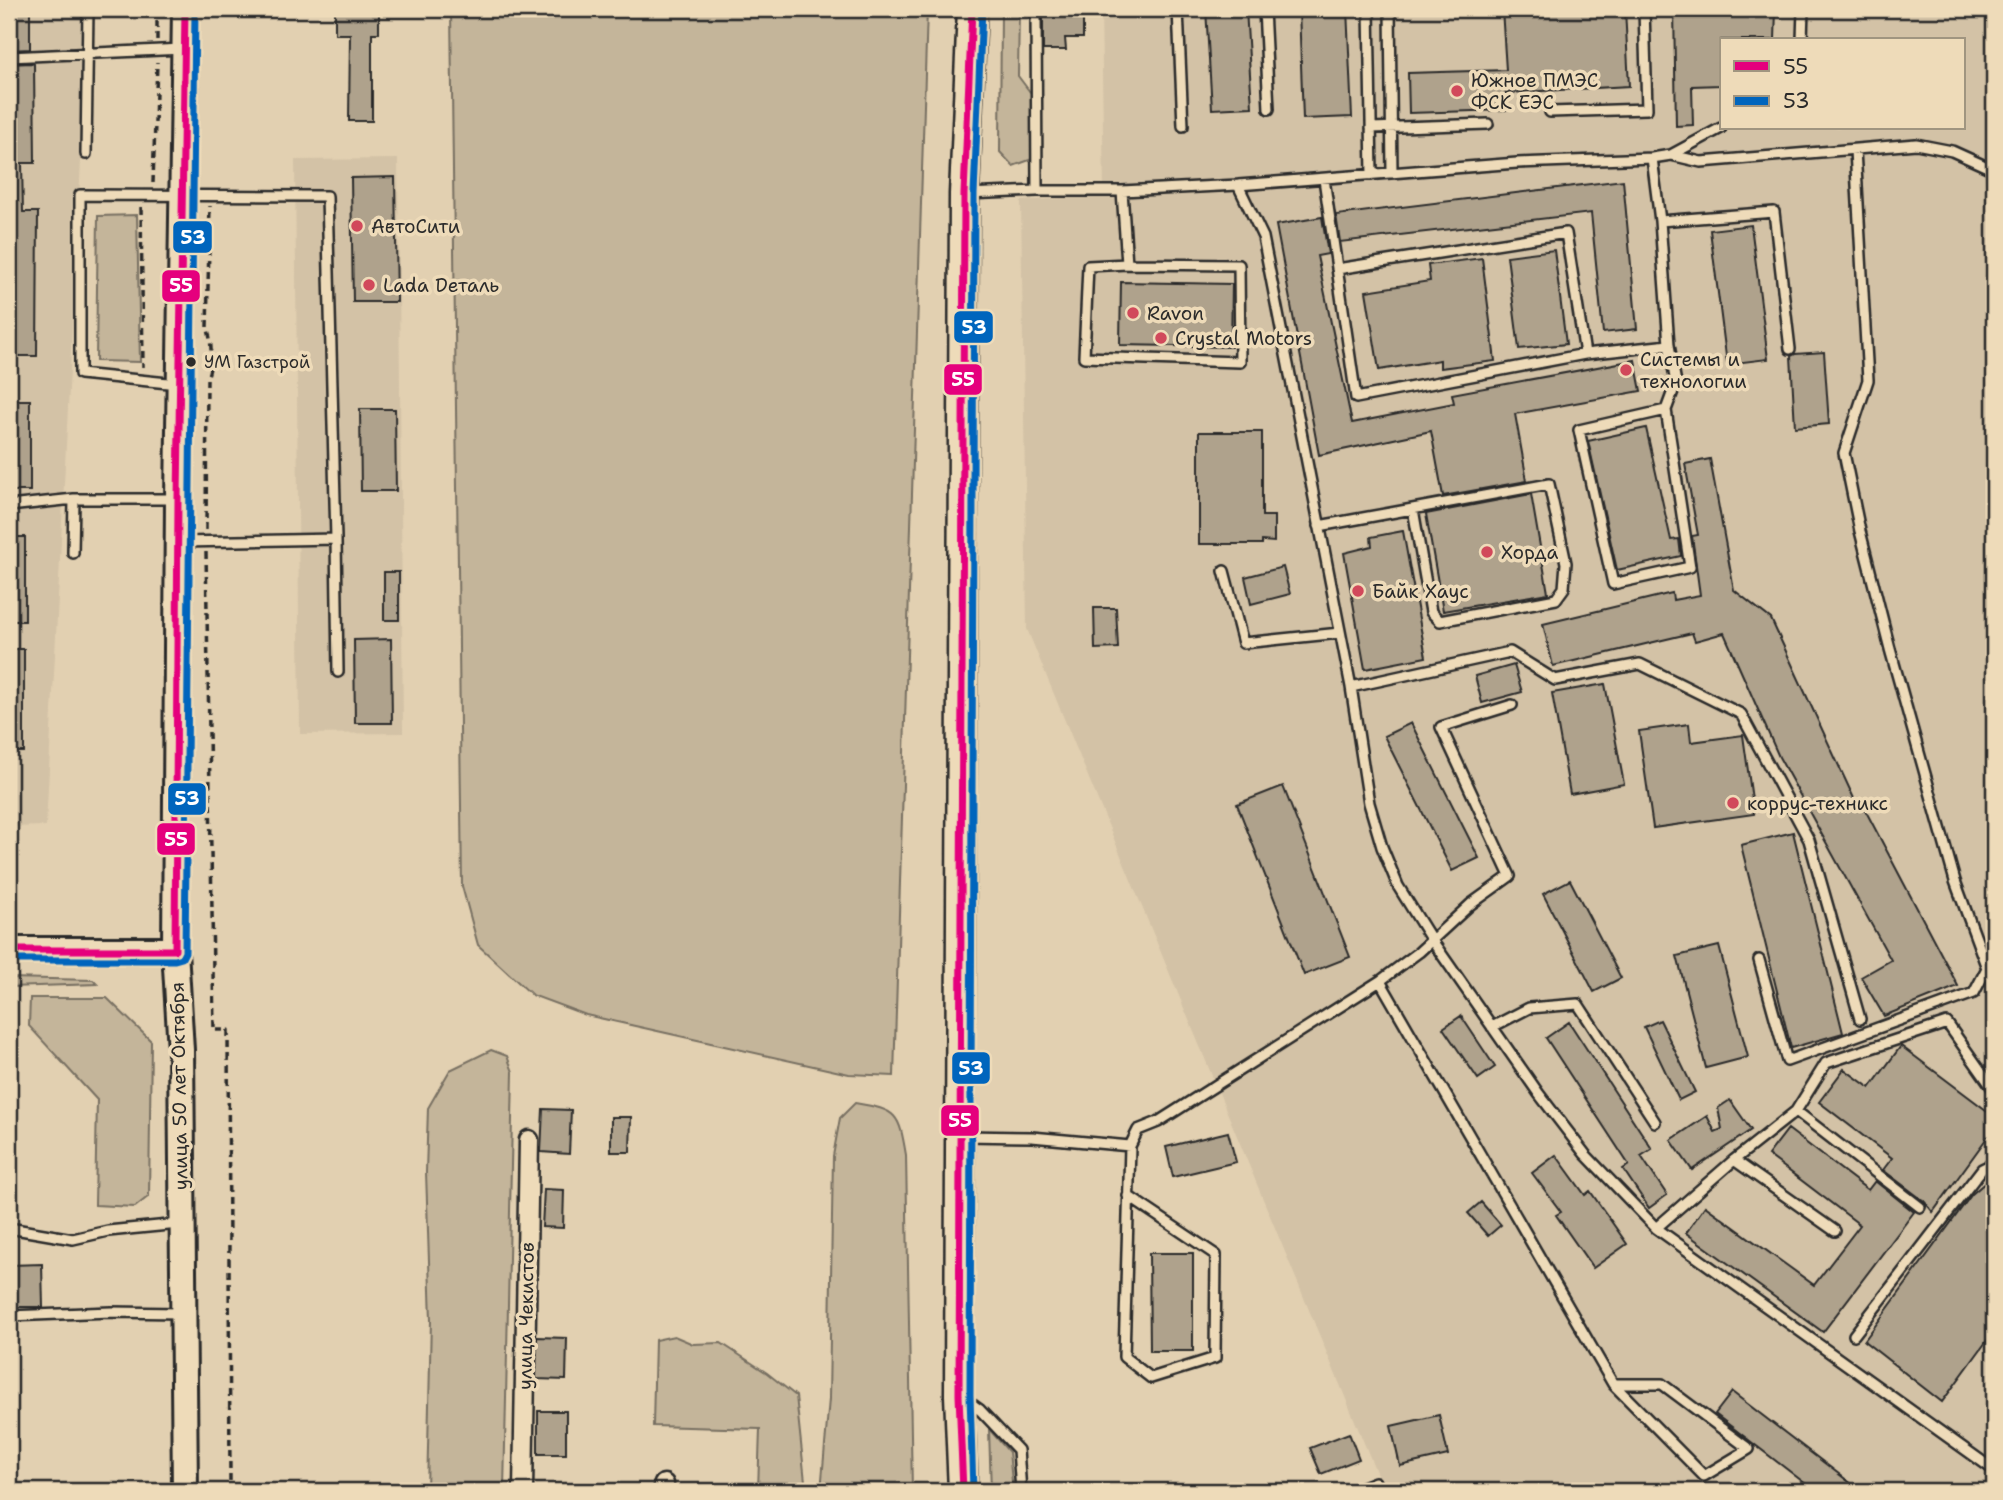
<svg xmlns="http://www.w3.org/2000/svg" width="2003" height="1500" viewBox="0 0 2003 1500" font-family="'Shantell Sans',sans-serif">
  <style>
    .built { fill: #d3c2a6; fill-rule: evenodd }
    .green { fill: #c4b59a; stroke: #787062; stroke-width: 2 }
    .building { fill: #afa28c; stroke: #2b2b2b; stroke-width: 2 }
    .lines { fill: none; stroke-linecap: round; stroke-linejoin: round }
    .lane-casing { stroke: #2b2b2b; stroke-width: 14 }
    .street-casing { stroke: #2b2b2b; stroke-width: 23 }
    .secondary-casing { stroke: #2b2b2b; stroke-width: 30 }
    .primary-casing { stroke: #2b2b2b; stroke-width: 33 }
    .path { stroke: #2b2b2b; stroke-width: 3.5; stroke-dasharray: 7 5; stroke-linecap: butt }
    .lane { stroke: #eedbb9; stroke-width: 9 }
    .street { stroke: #eedbb9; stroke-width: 18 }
    .secondary { stroke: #eedbb9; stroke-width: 24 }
    .primary { stroke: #eedbb9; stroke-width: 28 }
    .bus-1-casing { stroke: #eedbb9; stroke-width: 12 }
    .bus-2-casing { stroke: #eedbb9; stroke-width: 12 }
    .bus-1 { stroke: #e5007d; stroke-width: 7 }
    .bus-2 { stroke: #0065bd; stroke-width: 7 }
    .poi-dot { fill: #d1495b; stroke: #eedbb9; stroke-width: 2.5 }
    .bus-dot { fill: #2b2b2b; stroke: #eedbb9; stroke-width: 2.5 }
    .labels { text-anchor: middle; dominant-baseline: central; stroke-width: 7; stroke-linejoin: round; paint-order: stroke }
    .bus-label { font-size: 17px; fill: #2b2b2b; stroke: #eedbb9; text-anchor: start }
    .poi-label { font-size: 19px; fill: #2b2b2b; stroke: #eedbb9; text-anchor: start }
    .street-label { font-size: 19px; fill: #2b2b2b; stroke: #eedbb9 }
    .line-badge { stroke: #eedbb9; stroke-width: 2.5 }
    .badge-label { font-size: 19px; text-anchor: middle; font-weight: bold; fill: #fff }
  </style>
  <rect width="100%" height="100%" fill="#e2d0b1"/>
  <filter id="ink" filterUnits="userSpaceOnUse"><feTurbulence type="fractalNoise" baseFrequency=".0143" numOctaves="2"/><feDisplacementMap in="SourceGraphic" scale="14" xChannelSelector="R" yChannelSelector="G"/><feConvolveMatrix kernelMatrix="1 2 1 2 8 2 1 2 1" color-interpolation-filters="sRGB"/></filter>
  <g filter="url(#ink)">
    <path class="built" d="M9 9H89L46 826 9 827Z
      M1101 9H1994V1491H1384L1027 629 1021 201 1104 195ZM1721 40H1963V128H1721Z
      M398 159 403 733 300 734 295 160Z"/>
    <path class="green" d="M451 9H927L894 1076 849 1074 586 1015 532 995 478 945 462 886Z
      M1001 9H1019L1018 76 1036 100 1035 158 1013 166 1000 152Z
      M137 215 140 362 96 361 98 216Z
      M9 978 93 980 97 984 9 987Z
      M30 998H107L151 1041 149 1196 135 1207 95 1205 97 1100 29 1026Z
      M491 1050 507 1056 513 1072 504 1491H427L431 1320 426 1172 428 1108 450 1070Z
      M855 1103C898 1110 899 1114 906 1155L912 1491H821L829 1399 833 1156 840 1118Z
      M674 1336 693 1344 721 1343 767 1373 796 1396 806 1491H758L760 1429 653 1426 655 1340Z
      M989 1429 1009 1452 1013 1491H991Z"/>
    <path class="building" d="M9 9H30V49L9 50Z
      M335 9H379V33H372V121H349L350 34H335Z
      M1043 9H1065V13H1083V38H1065L1066 50H1043Z
      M1206 9H1246L1252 107 1212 109Z
      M1299 9H1347L1352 117 1303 119Z
      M1502 9H1625L1629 86 1506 93V110L1409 113 1408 73 1506 70Z
      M1674 9H1776L1775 40H1721V85L1692 86 1693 125 1676 126Z
      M31 63 34 64 35 163H22L23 212H38L37 356H9V64Z
      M395 177 397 302H353L351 178Z
      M1623 180 1637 329 1603 333 1591 213 1340 242 1336 215Z
      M1322 217 1328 254 1317 256 1352 423 1454 403 1452 394 1635 360 1641 391 1515 414 1527 481 1443 496 1431 431 1319 455 1276 225Z
      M1751 225 1768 359 1727 364 1710 230Z
      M1554 250 1566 344 1519 349 1507 256Z
      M1482 258 1495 361 1440 368V360L1379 370 1366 291 1430 281 1428 265Z
      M1121 282 1232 284 1231 347 1120 345Z
      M1824 352 1829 424 1795 427 1791 356 1795 354Z
      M9 400H30V491H9Z
      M360 409H395L396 491H361Z
      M1646 428 1671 540 1679 539 1681 556 1617 570 1588 441Z
      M1199 432H1262V516H1274V542L1262 541V544H1199Z
      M1710 459 1734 590 1771 619 1857 805 1861 802 1958 986 1884 1016 1861 977 1891 960 1779 757 1724 633 1695 641 1692 633 1553 666 1543 624 1672 593 1673 600 1700 595 1692 536 1698 535 1685 464Z
      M1531 494 1548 593 1443 611 1426 514Z
      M1403 531 1426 657 1365 669 1344 553 1372 546 1371 537Z
      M9 537H25V621H9Z
      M1283 567 1290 594 1251 604 1245 577Z
      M384 572H399V620H384Z
      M1094 608H1116L1118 648 1095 649Z
      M391 639 392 723H355L354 640Z
      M9 649H24V752H9Z
      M1514 665 1522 692 1482 703 1475 676Z
      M1605 684 1624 784 1570 794 1552 693Z
      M1411 723 1479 858 1452 871 1384 736Z
      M1689 724 1691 742 1743 735 1754 814 1653 828 1639 731Z
      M1283 786 1350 957 1304 975 1237 804Z
      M1793 832 1843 1033 1791 1048 1741 845Z
      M1570 880 1621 978 1594 992 1543 894Z
      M1719 946 1748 1057 1706 1068 1677 956Z
      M1461 1016 1495 1067 1478 1079 1443 1028Z
      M1660 1020 1695 1092 1679 1100 1644 1027Z
      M1569 1022 1652 1149 1641 1156 1667 1195 1649 1208 1623 1169 1629 1165 1546 1038Z
      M1901 1046 1994 1116V1128L1933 1212 1924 1201 1883 1170 1892 1158 1819 1102 1844 1069 1870 1088Z
      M1730 1100 1751 1130 1692 1170 1671 1140 1707 1116 1715 1132 1722 1129 1718 1108Z
      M543 1109 571 1110 569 1154 541 1152Z
      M611 1117H631L630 1152H611Z
      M1788 1129 1868 1190 1875 1181 1914 1212 1823 1332 1686 1233 1705 1206 1814 1285 1860 1225 1768 1155Z
      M1228 1132 1236 1162 1173 1177 1166 1147Z
      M1556 1155 1585 1195 1590 1191 1627 1244 1593 1268 1556 1215 1561 1212 1532 1173Z
      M1994 1175V1331L1942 1402 1864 1341 1972 1194Z
      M544 1189 564 1190 563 1228 542 1227Z
      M1481 1202 1501 1225 1488 1236 1468 1213Z
      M1149 1253H1193V1351H1150Z
      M42 1264 43 1307H9V1265Z
      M537 1337 567 1338 566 1380 536 1379Z
      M1732 1392 1861 1491H1815L1715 1414Z
      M538 1411H566V1454H538Z
      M1439 1415 1448 1455 1400 1466 1391 1426Z
      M1349 1433 1359 1459 1321 1474 1310 1448Z"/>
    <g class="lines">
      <g class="lane-casing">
        <path id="lane" d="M1178 9 1183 126
          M1264 9 1269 109
          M1369 9 1372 175
          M1390 9 1392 173
          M1802 40 1803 9
          M9 57 183 49
          M1550 112 1647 109 1644 9
          M1371 128 1488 124
          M86 154 88 9
          M1671 155 1701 162 1916 144 1952 151 1994 170
          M1992 170 1994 200
          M1324 179 1356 398 1585 354 1566 233 1337 269
          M1238 185 1263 237 1351 687 1369 803 1382 847 1398 886 1431 939 1539 1094 1585 1154 1656 1228 1994 1470
          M1037 191H1122L1238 185 1517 163 1652 158 1671 155 1721 128
          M1122 191 1127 264
          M966 194 1037 191 1036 9
          M1660 221 1774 212 1790 349
          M1127 264 1239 265 1240 362 1084 357 1088 266Z
          M1585 354 1669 345 1660 221 1652 158
          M178 384 80 374V195L327 196 336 539
          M1666 410 1579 430 1613 584 1690 567 1666 410 1676 383 1669 345
          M9 506 74 499
          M1319 526 1549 484 1566 563 1564 588 1556 599 1440 621 1431 612 1413 509
          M180 542 336 539 338 672
          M73 553 74 499H177
          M1224 571 1243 643 1340 633
          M1351 687 1510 652 1555 680 1640 664 1741 714 1809 840 1860 1019
          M1759 960 1787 1061 1974 993 1987 968 1955 881 1890 649 1860 531 1844 453 1868 380 1855 150
          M1380 981 1419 952 1471 904 1510 876 1441 727 1512 705
          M1492 1027 1529 1008 1578 1004 1655 1122
          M1796 1111 1920 1207
          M963 1136 1032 1137 1130 1146 1138 1130 1158 1122 1380 981 1613 1384 1704 1476 1749 1449 1662 1384H1613
          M1734 1160 1835 1231
          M1128 1196 1216 1255 1215 1358 1151 1378 1124 1357 1130 1146
          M9 1228 73 1239 108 1231 179 1224
          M1656 1228 1734 1160 1796 1111 1826 1063 1947 1023 1994 1090
          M9 1316 111 1312 180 1313
          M1854 1335 1982 1169 1994 1163
          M966 1400 980 1410 1018 1450 1021 1491
          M1352 1491 1375 1482 1378 1491"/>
      </g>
      <g class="street-casing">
        <path id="street" d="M664 1484V1491
          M523 1491 529 1140"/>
      </g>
      <g class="secondary-casing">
        <path id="secondary" d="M9 950H175
          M185 1491 181 1050 175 950 178 499 185 9"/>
      </g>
      <g class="primary-casing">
        <path id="primary" d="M963 1491 959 1395 964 194 972 9"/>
      </g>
      <path class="path" d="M157 40V9
        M153 183 157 62
        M141 207 143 367
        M206 530 207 378C213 365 212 340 207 327L210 206
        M206 552 214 1030H228L230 1483 233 1491"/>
      <use href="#lane" class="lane"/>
      <use href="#street" class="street"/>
      <use href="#secondary" class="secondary"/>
      <use href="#primary" class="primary"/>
      <g class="bus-1-casing">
        <path id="bus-1" d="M9 950H175L178 499 185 9
          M963 1491 959 1395 964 194 972 9"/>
      </g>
      <g class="bus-2-casing">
        <path id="bus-2" d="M9 960H175L182 958 185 952 195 9
          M973 1491 970 1395 974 194 982 9"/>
      </g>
      <use href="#bus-1" class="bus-1"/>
      <use href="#bus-2" class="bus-2"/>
    </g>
  </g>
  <g class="poi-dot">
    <circle cx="1457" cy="91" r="7"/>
    <circle cx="357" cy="226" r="7"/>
    <circle cx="369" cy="285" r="7"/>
    <circle cx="1133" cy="313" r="7"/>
    <circle cx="1161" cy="338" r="7"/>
    <circle cx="1626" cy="370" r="7"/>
    <circle cx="1487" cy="552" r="7"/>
    <circle cx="1358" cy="591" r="7"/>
    <circle cx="1733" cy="803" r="7"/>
  </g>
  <circle class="bus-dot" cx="191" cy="362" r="6"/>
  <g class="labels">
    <g class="bus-label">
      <text x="204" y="362">УМ Газстрой</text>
    </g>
    <g class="poi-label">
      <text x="1471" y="80">Южное ПМЭС<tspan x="1471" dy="22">ФСК ЕЭС</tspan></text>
      <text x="371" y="226">АвтоСити</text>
      <text x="383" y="285">Lada Dеталь</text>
      <text x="1147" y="313">Ravon</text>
      <text x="1175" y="338">Crystal Motors</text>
      <text x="1640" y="359">Системы и<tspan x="1640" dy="22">технологии</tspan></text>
      <text x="1501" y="552">Хорда</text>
      <text x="1372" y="591">Байк Хаус</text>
      <text x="1747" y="803">коррус-техникс</text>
    </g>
    <g class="street-label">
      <text transform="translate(179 1086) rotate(-91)">улица 50 лет Октября</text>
      <text transform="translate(526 1316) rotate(-89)">улица Чекистов</text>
    </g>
  </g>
  <g class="line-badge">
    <rect x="172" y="220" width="41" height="34" rx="7" fill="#0065bd"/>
    <rect x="161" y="269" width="40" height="34" rx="7" fill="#e5007d"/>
    <rect x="953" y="310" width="41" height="34" rx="7" fill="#0065bd"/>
    <rect x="943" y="363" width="40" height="33" rx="7" fill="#e5007d"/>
    <rect x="167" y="782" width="40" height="34" rx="7" fill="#0065bd"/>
    <rect x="156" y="822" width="40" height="34" rx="7" fill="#e5007d"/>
    <rect x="951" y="1051" width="40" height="34" rx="7" fill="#0065bd"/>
    <rect x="940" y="1104" width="40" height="33" rx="7" fill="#e5007d"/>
  </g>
  <g class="badge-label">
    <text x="193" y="244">53</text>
    <text x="181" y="292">55</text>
    <text x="974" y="334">53</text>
    <text x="963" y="386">55</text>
    <text x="187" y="805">53</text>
    <text x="176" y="846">55</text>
    <text x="971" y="1075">53</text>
    <text x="960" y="1127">55</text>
  </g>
  <rect width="2003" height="1500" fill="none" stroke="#eedbb9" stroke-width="35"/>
  <rect x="18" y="18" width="1968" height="1465" fill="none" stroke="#2b2b2b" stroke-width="2.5" filter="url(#ink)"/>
  <rect x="1720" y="38" width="245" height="91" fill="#eedbb9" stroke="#a09580" stroke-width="2"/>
  <rect x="1734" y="61" width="35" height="10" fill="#e5007d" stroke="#a09580" stroke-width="2"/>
  <text x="1783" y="74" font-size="21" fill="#2b2b2b">55</text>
  <rect x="1734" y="96" width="35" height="10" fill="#0065bd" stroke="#a09580" stroke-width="2"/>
  <text x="1783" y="108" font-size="21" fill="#2b2b2b">53</text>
</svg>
